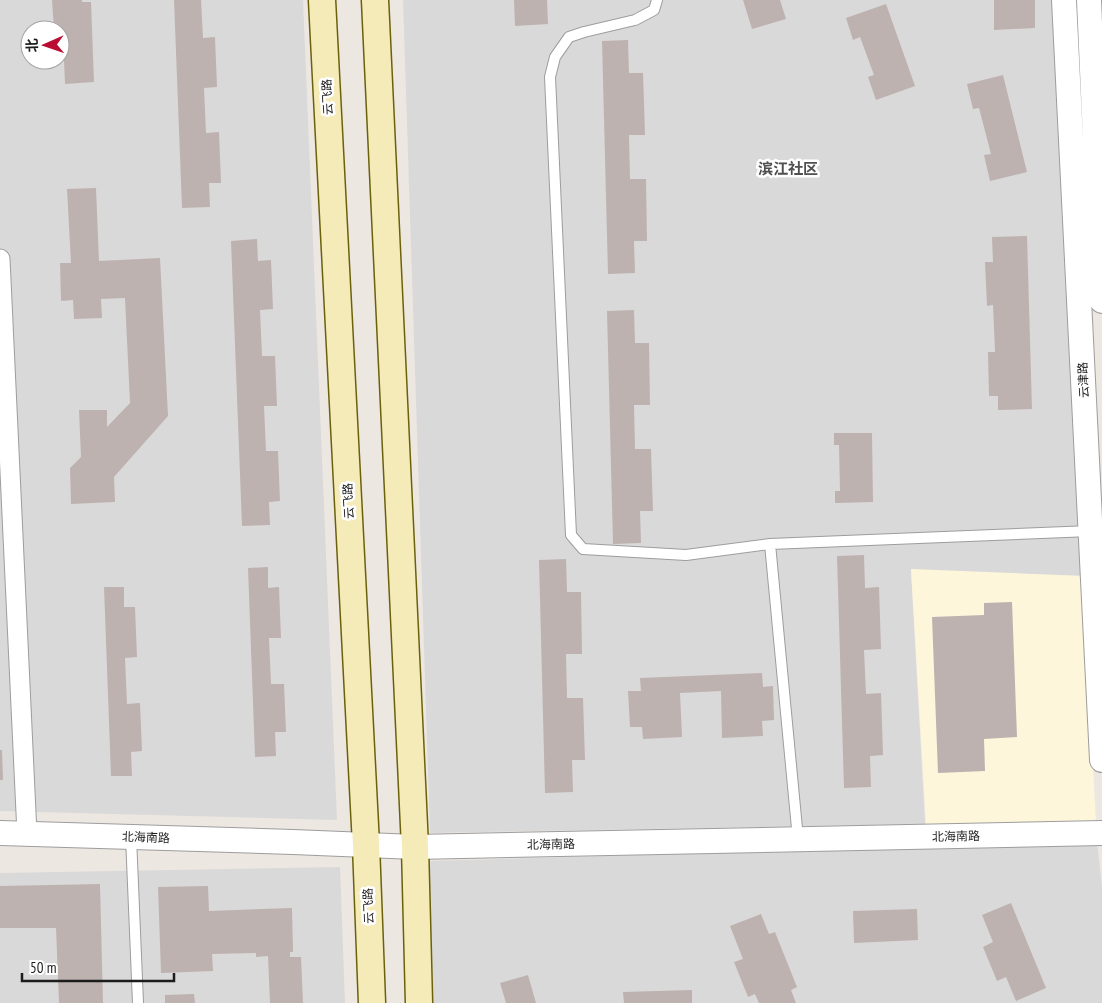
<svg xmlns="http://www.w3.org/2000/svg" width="1102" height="1003" viewBox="0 0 1102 1003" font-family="'PT Sans Narrow','Noto Sans SC',sans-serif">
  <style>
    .residential { fill: #dad9d9; fill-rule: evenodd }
    .education { fill: #fdf6db }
    .building { fill: #bdb2af }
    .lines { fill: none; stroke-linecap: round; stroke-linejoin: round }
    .service-casing { stroke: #9d9d9d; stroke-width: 12 }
    .minor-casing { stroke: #9d9d9d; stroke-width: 21 }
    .tertiary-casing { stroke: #9d9d9d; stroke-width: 26 }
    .secondary-casing { stroke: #6b610b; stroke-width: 29 }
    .service { stroke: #fff; stroke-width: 10 }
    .minor { stroke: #fff; stroke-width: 19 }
    .tertiary { stroke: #fff; stroke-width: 24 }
    .secondary { stroke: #f5ebb8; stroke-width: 26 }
    .labels { text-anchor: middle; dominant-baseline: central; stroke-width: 5; stroke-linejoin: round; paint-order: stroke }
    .street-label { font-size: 12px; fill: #1c1c1c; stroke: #fff }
    .quarter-label { font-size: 15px; font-weight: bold; fill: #4f4f4f; stroke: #fff }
  </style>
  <rect width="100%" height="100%" fill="#ede7e2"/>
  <path class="residential" d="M0 0H303L337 820 0 811ZM30 30H60V60H30Z
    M403 0H1055L1083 576 911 570 925 824 430 833Z
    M1097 842 1102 887V1003H432L427 861Z
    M340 867 345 1003H0V873Z"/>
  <path class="education" d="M911 569 1083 576 1096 823 926 824Z"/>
  <path class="building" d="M52 0H82V2H91L94 82 65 84 64 60H60V30H54Z
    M174 0H201L203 38 215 37 217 87 204 88 206 133 219 132 221 183H209L210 207 182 208Z
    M514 0H547L548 24 515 26Z
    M743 0H780L786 19 752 29Z
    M994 0H1035V28L994 30Z
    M886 4 915 86 876 100 868 77 874 75 860 37 853 40 846 18Z
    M628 40 629 73H643L645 135H629L630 179H646L647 241H634L635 273 608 274 602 41Z
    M1003 75 1027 172 990 181 984 155 991 154 979 108 973 109 967 84Z
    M96 188 99 261 160 258 168 416 114 477 115 502 71 504 70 468 81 457 79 410H107V427L130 403 125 298 101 299 102 318 74 319 73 300 61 301 60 263H71L67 189Z
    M1027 236 1032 409 998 410V396H989L988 352H995L993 305 987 306 985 262H993L992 237Z
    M257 239 258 261 271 260 273 309 260 310 262 356H275L277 406H264L266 451H278L280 501 269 502 270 525 242 526 231 241Z
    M634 310 635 343H649L650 405H634L635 449H651L653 511H640L641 543 613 544 607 311Z
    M834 433H872L873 502 835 503V491H840L839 445H834Z
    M864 555 865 588 879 587 881 649 864 650 866 694 881 693 883 755 870 756 871 787 844 788 837 556Z
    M566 559 567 592H581L582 654H566L567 698H583L585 760H572L573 792 545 793 539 560Z
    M268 567V588L279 587 281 638H269L271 684H284L286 732H275L276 756 255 757 248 568Z
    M104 587H124V607H135L137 657 125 658 127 704 140 703 142 751 131 752 132 776H111Z
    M1012 602 1017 737 984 739 985 771 938 773 932 617 984 615V603Z
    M762 673 763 687 773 686 774 720 762 721 763 736 722 738 721 691 680 693 682 737 643 739 642 727H630L628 691H641L640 678Z
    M0 750H2L3 780H0Z
    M100 884 103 1003H59L56 928H0V886Z
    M208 886 209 911 292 908 293 952H290V957H301L303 1003H270L268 956 256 957V953L212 954 213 971 161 973 158 887Z
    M1011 903 1046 988 1016 1001 1006 977 997 981 983 947 993 942 982 915Z
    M917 909 918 940 854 943 853 911Z
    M761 914 769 934 775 932 797 987 791 990 796 1003H759L755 994 748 997 734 962 743 959 730 926Z
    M528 975 536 1003H506L500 983Z
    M692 990V1003H624L623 992Z
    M194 994 195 1003H165V995Z"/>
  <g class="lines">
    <g class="service-casing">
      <path id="service" d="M657 0 654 10 635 20 584 32 569 37 555 57 550 77 571 535 583 549 686 555 770 544 1091 531
        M770 544 798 839
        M131 837 138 1003"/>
    </g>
    <g class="minor-casing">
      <path id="minor" d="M0 259 27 834"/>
    </g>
    <g class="tertiary-casing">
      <path id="tertiary" d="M1064 0 1102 760
        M1089 0 1102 301
        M0 833 293 842 415 847 1102 833"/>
    </g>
    <g class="secondary-casing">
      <path id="secondary" d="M322 0 366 845 372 1003
        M375 0 415 847 419 1003"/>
    </g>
    <use href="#service" class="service"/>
    <use href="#minor" class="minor"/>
    <use href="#tertiary" class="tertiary"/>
    <use href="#secondary" class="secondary"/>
  </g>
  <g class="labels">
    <g class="street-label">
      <text transform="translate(327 97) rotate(-93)">云飞路</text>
      <text transform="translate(1083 380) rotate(-93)">云津路</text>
      <text transform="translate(348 501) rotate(-93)">云飞路</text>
      <text transform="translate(956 836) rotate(-1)">北海南路</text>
      <text transform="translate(146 837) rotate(2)">北海南路</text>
      <text transform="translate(551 844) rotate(-1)">北海南路</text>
      <text transform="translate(368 906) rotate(-92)">云飞路</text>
    </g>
    <g class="quarter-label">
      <text x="788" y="168">滨江社区</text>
    </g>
  </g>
  <g transform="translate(45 45) rotate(268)"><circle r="24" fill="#ffffff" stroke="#a4a4a4"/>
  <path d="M0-4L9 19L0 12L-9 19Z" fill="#bb0d31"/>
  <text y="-8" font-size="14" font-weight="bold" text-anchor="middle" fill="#1c1c1c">北</text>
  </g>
  <path d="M22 973v8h152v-8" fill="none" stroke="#1c1c1c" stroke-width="2.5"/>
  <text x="30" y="973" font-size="15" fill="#1c1c1c" stroke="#ffffff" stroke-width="4" paint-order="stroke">50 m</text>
</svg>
